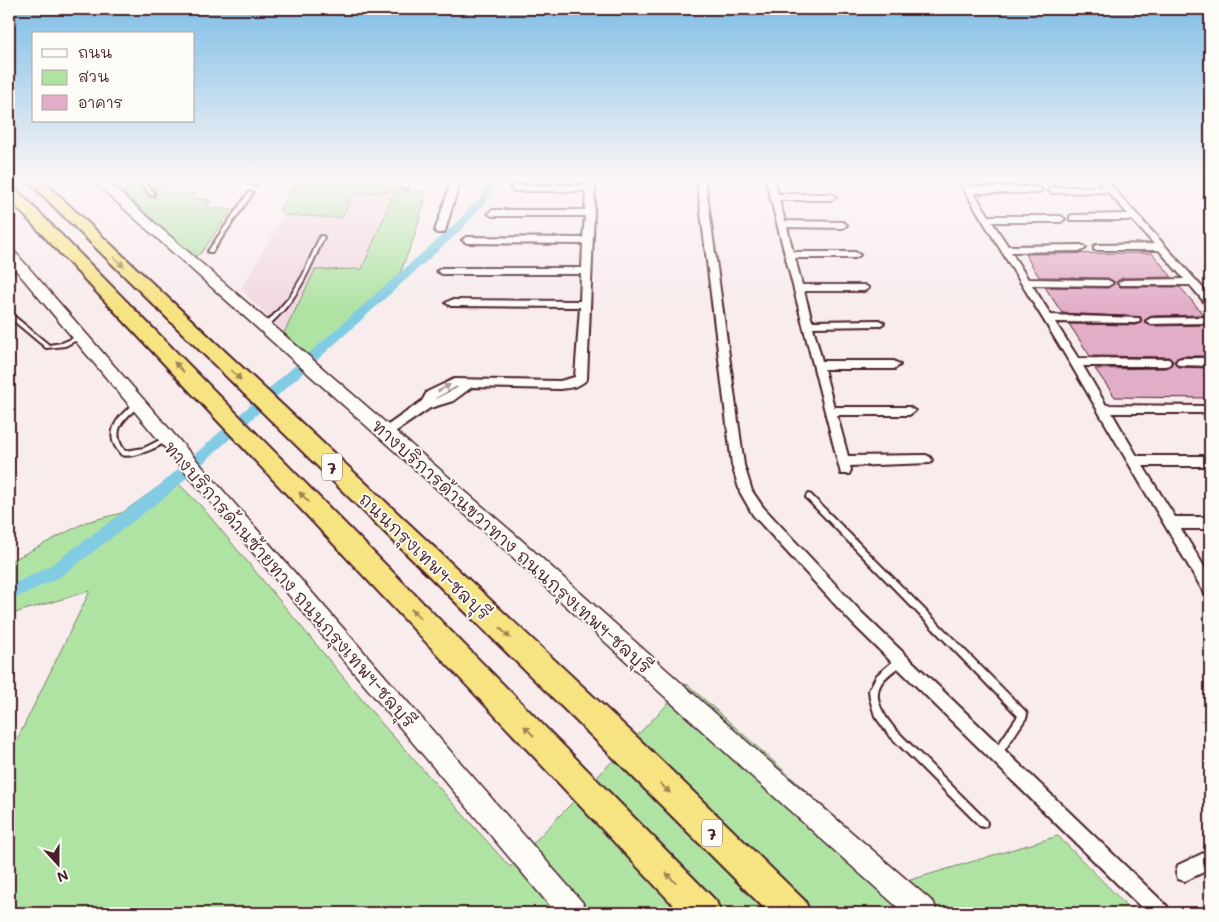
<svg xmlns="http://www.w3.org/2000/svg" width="1219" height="922" viewBox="0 0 1219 922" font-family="Mali,'Playpen Sans Thai',sans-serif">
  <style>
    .built { fill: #f1d9e2 }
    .green { fill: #afe3a4; stroke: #7c8168 }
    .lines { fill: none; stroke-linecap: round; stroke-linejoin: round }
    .canal { fill: #82cce3; fill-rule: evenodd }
    .building { fill: #e2adc7; stroke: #4a1f2b }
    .lane-casing { stroke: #4a1f2b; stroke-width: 4 }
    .street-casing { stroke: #4a1f2b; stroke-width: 4 }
    .secondary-casing { stroke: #4a1f2b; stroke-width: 3 }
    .highway-casing { stroke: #4a1f2b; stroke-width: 4 }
    .lane { fill: #fdfcf7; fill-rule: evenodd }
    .street { fill: #fdfcf7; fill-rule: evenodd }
    .secondary { fill: #fdfcf7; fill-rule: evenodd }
    .highway { fill: #f6e381; fill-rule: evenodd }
    .oneway { fill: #a08156 }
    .oneway2 { fill: #ac999b }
    .labels { text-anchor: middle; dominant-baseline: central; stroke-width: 4; stroke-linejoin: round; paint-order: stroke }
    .shield { fill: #fdfcf7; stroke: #806168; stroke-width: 1 }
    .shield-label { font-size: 16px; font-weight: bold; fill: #4a1f2b }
    .street-label { font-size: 18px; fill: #4a1f2b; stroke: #fdfcf7 }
  </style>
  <rect width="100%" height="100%" fill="#f8eced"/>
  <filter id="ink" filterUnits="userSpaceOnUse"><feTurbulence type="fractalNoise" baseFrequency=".02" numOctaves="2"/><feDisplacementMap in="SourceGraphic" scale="10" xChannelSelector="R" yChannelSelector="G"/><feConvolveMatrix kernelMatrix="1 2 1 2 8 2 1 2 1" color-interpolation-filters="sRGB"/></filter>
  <g filter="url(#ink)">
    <path class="built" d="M395 191 362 269 315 270 284 333 241 289 285 215 342 218 353 194Z"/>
    <path class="green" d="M110 180H170L159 193 195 194 193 198 211 200 206 208 232 209 201 253 194 257Z
      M297 180H398L393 191 353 194 342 218 285 215 279 210Z
      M395 191H427L415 235 399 276 308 355 284 333 315 270 362 269Z
      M172 477 201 506 383 725 510 867 687 684 907 881 1058 836 1134 913H9V756L90 591 21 611 9 616V562L86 522 122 513Z"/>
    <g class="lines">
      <path class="canal" d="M488 180H497L490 197 463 228 169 494 60 577 9 601V586L48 567 159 486 455 224 483 194Z"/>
    </g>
    <path class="building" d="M1152 253 1172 277 1123 278 1117 281V284L1120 287H1180L1204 315 1151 316 1144 322 1151 326 1210 325V356H1182L1174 361 1178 367 1210 368V398L1115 397 1095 369 1165 368 1171 366 1173 361 1169 357 1090 356 1069 324 1135 325 1141 323V317L1062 313 1045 287 1108 288 1115 282 1108 278 1039 277 1025 254Z"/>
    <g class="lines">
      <g class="lane-casing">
        <path id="lane" d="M108 180H114L102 184 100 183Z
          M139 180H143L154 193V195H150Z
          M249 192 253 193 212 252H208V251Z
          M320 236H322L324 237C308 274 298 299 267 327H263V325L274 315 291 295 303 275Z
          M17 265H21V266L9 273V270Z
          M9 312 49 345 62 343 78 336 81 338 65 346 46 348 9 317Z
          M137 403 140 405 139 406C123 420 110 430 125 451L144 448 166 437 169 439C162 446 133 459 122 455 120 454 117 449 115 446 106 429 122 411 137 403Z
          M809 494 811 495 1026 712 1027 715 1026 718 1000 757 997 758 994 757 993 754 994 751 1018 716 807 499 806 497 807 495Z
          M900 657 903 658 904 661 903 664C896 669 887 675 882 682 871 698 884 715 894 728L986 820 987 823 986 826 983 827 980 826 888 734 875 716 870 699 869 690 877 675 897 658Z"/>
      </g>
      <g class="street-casing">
        <path id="street" d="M253 180H261L255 186 251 183Z
          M403 180H411L407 189 400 187Z
          M452 180H460L445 231 443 233H437L435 231Z
          M587 180H595V188L587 379C580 387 570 388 560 389L472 387 453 401 430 408 389 436H381L379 433 381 430 422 401 427 392 454 379 560 381 575 377 580 307 451 306 446 303 451 300 580 301 581 274H442L437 271 442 268H582L583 244 467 243 462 240 467 237 583 238 585 216H492L488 213 492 210H585L586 191H514L510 188 514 185H587ZM456 387H458L435 399 436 398Z
          M697 180H705L744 465 752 491 763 507 862 613 1167 906 1170 913H1147L852 623 753 515 740 492 732 465Z
          M766 180H774L778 194H832L836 197 832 200H779L785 221 843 222 847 225 843 228 787 227 793 252H855L860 255 855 258H795L802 285H864L869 288 864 291H804L812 321 879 320 884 323 879 326 813 327 822 361H894L900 365 894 369H824L834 407H909L915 411 909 415H837L848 456 926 455 930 457 932 460 930 463 850 466 851 470 849 474H841Z
          M958 180H966L971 187H1038L1042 190 1038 193H974L989 216H1061L1065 219 1061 222H992L1008 246 1081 245 1086 248 1081 251 1011 252 1028 279 1108 280 1113 283 1108 286 1032 285 1051 315 1139 318 1140 320 1139 322 1135 323 1055 322 1078 358 1169 359 1171 362 1169 365 1165 366H1083L1106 405 1204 406 1206 409 1204 412 1200 413H1112L1137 456H1210V466H1143L1175 517H1210V529H1181L1210 576V595L1205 594 1070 363Z
          M1098 180H1106L1210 296V305L1206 304 1190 285H1120L1118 283 1123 280 1184 279 1159 250H1094V246L1097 245 1154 244 1132 220H1070V216L1073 215 1128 214 1108 192 1052 193 1048 190 1052 187H1103Z
          M1210 317V323L1151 324 1146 321 1151 318Z
          M1182 358H1210V366L1178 365 1176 362 1178 359Z
          M1210 850V869L1185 881 1178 879 1176 872 1178 865Z"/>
      </g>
      <g class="secondary-casing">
        <path id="secondary" d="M92 180H105L519 538 764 757 934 903 937 913H904L748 773 505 550Z
          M9 250 14 251 583 903 586 913H556L9 262Z"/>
      </g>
      <g class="highway-casing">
        <path id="highway" d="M27 180H42L642 742 805 901 810 913H769L620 764Z
          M9 185 14 187 716 901 721 913H681L9 199Z"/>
      </g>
      <use href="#lane" class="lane"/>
      <use href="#street" class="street"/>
      <use href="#secondary" class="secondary"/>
      <use href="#highway" class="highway"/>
    </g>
    <defs><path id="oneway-solid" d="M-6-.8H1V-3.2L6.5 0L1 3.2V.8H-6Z" transform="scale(1.25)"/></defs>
    <g class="oneway">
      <use href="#oneway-solid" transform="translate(119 262) rotate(44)"/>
      <use href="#oneway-solid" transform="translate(179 367) rotate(-134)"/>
      <use href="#oneway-solid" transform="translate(236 375) rotate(44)"/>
      <use href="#oneway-solid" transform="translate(304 497) rotate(-134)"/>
      <use href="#oneway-solid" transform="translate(416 614) rotate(-134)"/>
      <use href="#oneway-solid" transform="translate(505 633) rotate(44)"/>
      <use href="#oneway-solid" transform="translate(529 731) rotate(-134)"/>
      <use href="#oneway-solid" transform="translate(665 788) rotate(44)"/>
      <use href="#oneway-solid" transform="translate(671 878) rotate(-134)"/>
    </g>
    <use class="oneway2" href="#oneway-solid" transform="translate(444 388) rotate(-29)"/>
  </g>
  <linearGradient id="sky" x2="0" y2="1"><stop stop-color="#7fbee6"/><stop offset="0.58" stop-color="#fcf6f7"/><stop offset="1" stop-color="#fcf6f7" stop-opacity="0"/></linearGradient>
  <rect width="1219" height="309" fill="url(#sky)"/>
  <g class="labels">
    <g class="shield">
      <rect x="322" y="453.5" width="20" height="27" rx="4"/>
      <rect x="702" y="819.5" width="20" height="27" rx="4"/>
    </g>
    <g class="shield-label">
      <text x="332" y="467">7</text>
      <text x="712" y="833">7</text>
    </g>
    <g class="street-label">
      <text transform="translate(512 546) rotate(42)">ทางบริการด้านขวาทาง ถนนกรุงเทพฯ-ชลบุรี</text>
      <text transform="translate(425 556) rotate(44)">ถนนกรุงเทพฯ-ชลบุรี</text>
      <text transform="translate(290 584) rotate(49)">ทางบริการด้านซ้ายทาง ถนนกรุงเทพฯ-ชลบุรี</text>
    </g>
  </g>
  <rect width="1219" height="922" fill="none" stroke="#fdfcf7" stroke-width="30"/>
  <rect x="15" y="15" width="1189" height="892" fill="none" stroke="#4a1f2b" stroke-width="2" filter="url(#ink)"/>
  <rect x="32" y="32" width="162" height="90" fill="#fdfcf7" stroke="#b5a4a5"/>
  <rect x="42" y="49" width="25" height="8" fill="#fdfcf7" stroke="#b5a4a5"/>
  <text x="78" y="58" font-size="15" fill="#4a1f2b">ถนน</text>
  <rect x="42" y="70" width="25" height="15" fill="#afe3a4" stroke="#b5a4a5"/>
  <text x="78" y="82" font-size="15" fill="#4a1f2b">สวน</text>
  <rect x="42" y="95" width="25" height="15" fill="#e2adc7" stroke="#b5a4a5"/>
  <text x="78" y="108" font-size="15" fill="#4a1f2b">อาคาร</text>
  <g transform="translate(58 864) rotate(159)" stroke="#fdfcf7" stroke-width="4" paint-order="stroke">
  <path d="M0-4L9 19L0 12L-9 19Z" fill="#4a1f2b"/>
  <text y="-8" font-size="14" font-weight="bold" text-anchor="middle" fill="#4a1f2b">N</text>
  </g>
</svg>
